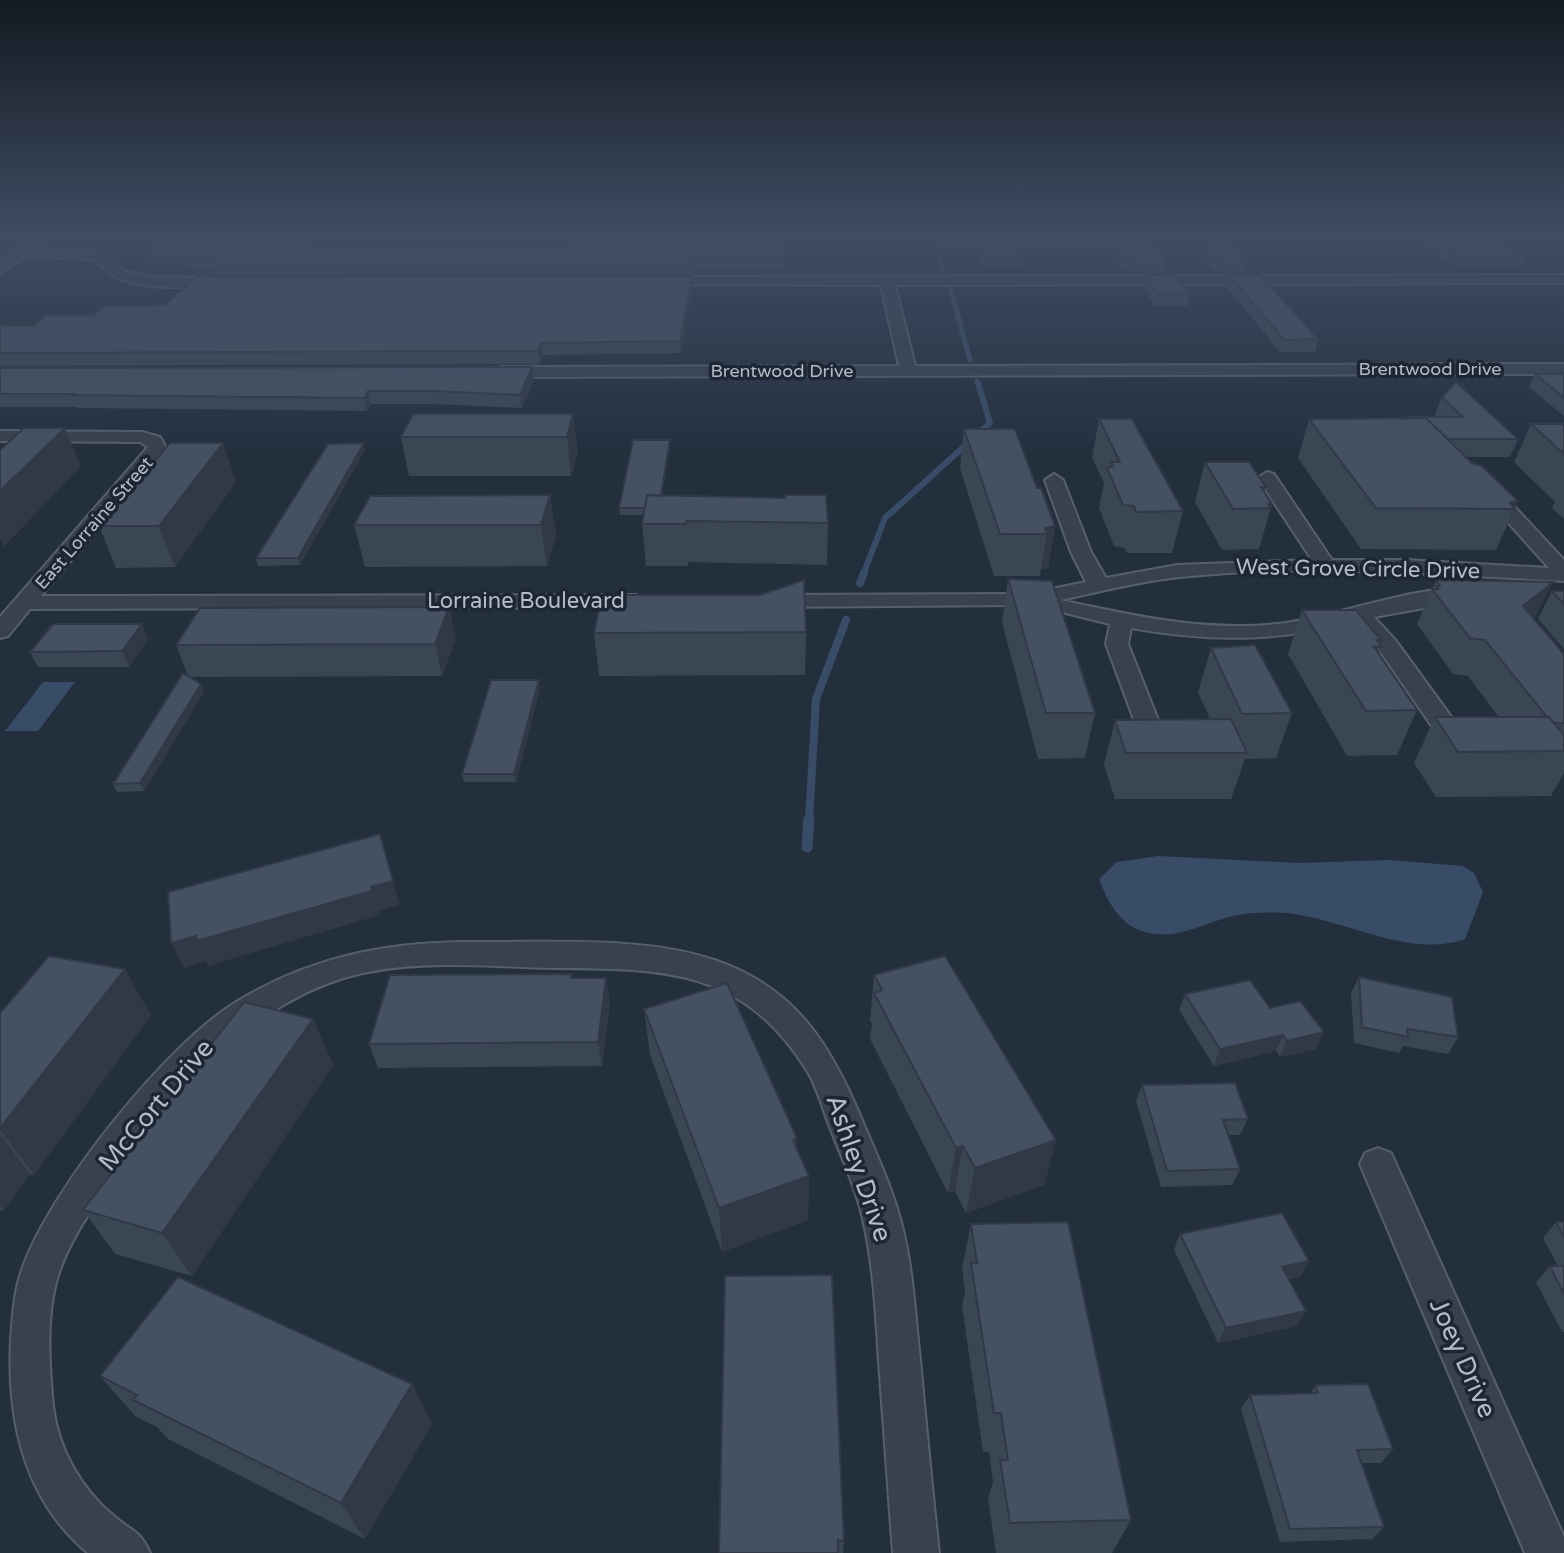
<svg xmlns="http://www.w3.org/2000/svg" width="1564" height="1553" viewBox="0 0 1564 1553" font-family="'Varela Round',sans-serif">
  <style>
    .water { fill: #394c67 }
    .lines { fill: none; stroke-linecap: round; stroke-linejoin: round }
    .stream-far3 { stroke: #394c67; stroke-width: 5 }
    .stream-far2 { stroke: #394c67; stroke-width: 6 }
    .stream-far1 { stroke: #394c67; stroke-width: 8 }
    .stream { stroke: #394c67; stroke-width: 11 }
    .minor-casing { stroke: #565f6c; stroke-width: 4 }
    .secondary-casing { stroke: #565f6c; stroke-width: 4 }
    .minor { fill: #38414e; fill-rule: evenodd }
    .secondary { fill: #465061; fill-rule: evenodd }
    .wall { fill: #3b4654 }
    .shaded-wall { fill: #303945 }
    .building { fill: #455162; stroke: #303945; stroke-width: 2 }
    .labels { text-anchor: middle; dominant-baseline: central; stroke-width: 7; stroke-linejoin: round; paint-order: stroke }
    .far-street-label { font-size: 18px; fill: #b4bcc9; stroke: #1d2633 }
    .street-label { font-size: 22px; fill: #b4bcc9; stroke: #1d2633 }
    .near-street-label { font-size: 26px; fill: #b4bcc9; stroke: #1d2633 }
  </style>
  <rect width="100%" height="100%" fill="#242f3e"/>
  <path class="water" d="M43 682H75L38 731H5Z
    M1158 856 1298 863 1389 860 1463 866 1474 873 1483 892 1465 939C1409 959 1345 919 1287 913 1271 912 1248 912 1232 916 1201 924 1172 943 1139 930 1118 922 1106 898 1099 879L1117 862Z"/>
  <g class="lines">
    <path class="stream-far3" d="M1142 243 1236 242
      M1006 244H1119
      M944 273 936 244H983
      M950 287 970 360
      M977 381 978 385"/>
    <path class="stream-far2" d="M863 575 885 518 990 423 978 383"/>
    <path class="stream-far1" d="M860 583 864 573
      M809 821 816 699 846 620"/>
    <path class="stream" d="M807 847 809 819"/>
    <g class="minor-casing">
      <path id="minor" d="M22 249 93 251 111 257 124 271 149 277 224 278 231 282 224 286C191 286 147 292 116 277 107 273 102 263 91 259L17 256V250Z
        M1564 275V283L895 285 915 366 1564 364V374L500 377 492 372 500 367 899 366 881 285 651 284 649 281 656 277Z
        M0 431 142 432 160 437 166 448 41 596 636 595 647 601 636 607 30 609 8 636 0 638V617L148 447 140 442 0 441Z
        M1267 472 1274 474 1332 560H1406L1549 568 1479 490 1481 486H1495L1564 560V581C1437 574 1307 564 1180 577 1140 581 1099 592 1060 600 1131 615 1203 632 1277 624 1325 620 1428 581 1468 590L1471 595 1468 600 1374 617 1396 641 1465 736 1469 742 1465 748H1447L1380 651 1354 622C1275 642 1211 642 1131 628L1128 644 1160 725 1157 730H1139L1136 725 1106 644 1110 624 1033 605 771 607 760 601 771 595 1027 594 1086 582 1071 552 1045 480 1054 474 1063 480 1091 552 1106 578 1177 565 1312 560 1258 478Z
        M464 942C542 943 643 935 717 961 797 989 831 1046 862 1120 876 1154 892 1187 901 1222 913 1267 915 1314 920 1360 926 1424 932 1489 939 1553H893C888 1489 884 1426 879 1362 876 1316 874 1269 864 1224 857 1190 842 1158 829 1125 822 1107 817 1086 806 1069 742 968 664 969 555 968 487 967 414 958 347 977 249 1006 183 1085 125 1164 101 1195 75 1230 61 1267 45 1308 49 1363 53 1406 58 1449 81 1489 115 1517 132 1532 140 1530 150 1553H88C23 1499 7 1419 11 1339 13 1315 14 1290 23 1267 51 1189 167 1043 238 1001 309 958 382 943 464 942Z
        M1378 1148 1391 1153 1396 1164 1564 1537V1553H1525L1360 1164 1365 1153Z"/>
    </g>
    <g class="secondary-casing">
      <path id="secondary" d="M34 238H54L0 273V260Z"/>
    </g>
    <use href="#minor" class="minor"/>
    <use href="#secondary" class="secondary"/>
  </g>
  <path class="wall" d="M160 238H323L320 246H328L329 248 560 245 783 238V268L695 269 694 273 214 274 213 269H193L192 266 148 262 144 251Z
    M971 238H1015L1024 256 1022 267H982Z
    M1103 238H1147L1165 261 1163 273H1133L1130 268H1123Z
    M1416 238H1498L1525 256 1520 267H1455Z
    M1204 245 1247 261 1244 272H1215L1201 256Z
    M1145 275 1190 294 1187 306H1155L1143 287Z
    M1229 275 1318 339 1315 352H1280L1226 286Z
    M692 287 681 353 543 355 540 364 0 366V326H33L93 315 165 305Z
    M532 367 534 380 522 408 434 404H371L367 411 78 408 77 407H0V368Z
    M1535 374H1564V416L1529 387Z
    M1442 397 1518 439 1510 457H1466L1518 501 1496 550 1361 549 1298 458 1309 419 1438 417 1435 414Z
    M573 414 578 452 571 476H409L401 437Z
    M1099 419 1183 511 1172 553H1127L1125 548 1114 546 1099 508 1104 483 1092 458Z
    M1531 424H1564V519L1552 508 1555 502 1514 462Z
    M964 429 1037 488 1055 526 1048 568 1041 569 1040 576H994L960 468Z
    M670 440V447L662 496 828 523 827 565 688 562V566H646L642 524 644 515H620L619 508Z
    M365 450 300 565 258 566 256 558Z
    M1205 462 1266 487 1265 492 1272 504 1259 549 1222 550 1195 502Z
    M236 482 175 567 116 568 99 526Z
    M550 495 556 536 547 566 365 567 354 525Z
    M1008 579 1095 713 1085 758 1038 759 1002 622Z
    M1436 580 1535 617 1533 618 1564 654V773L1551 796 1436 797 1414 763 1435 717H1499L1468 676 1453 674 1417 624Z
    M1552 591H1564V649L1538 619Z
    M1302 610 1381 640 1379 644 1381 647 1379 654 1417 710 1397 755 1347 756 1288 654Z
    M806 632 805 675 599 676 594 633Z
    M456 638 442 676 189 677 204 692 144 791 117 792 113 784 188 676 176 645Z
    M148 639 129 667H38L30 652Z
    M1211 648 1292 713 1276 758 1245 759 1231 799H1115L1104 765 1115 720 1210 719 1198 692Z
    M540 688 516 782H464L462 774Z
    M572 974V978L610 1002 602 1066 378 1068 369 1044Z
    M874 975 1056 1140 1044 1185 966 1213 955 1191 948 1193 870 1039 872 1024 870 1021Z
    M1359 977 1458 1037 1448 1054 1403 1046 1399 1053 1354 1043 1351 993Z
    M1185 994 1270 1008 1324 1032 1316 1049 1280 1057 1276 1051 1214 1066 1179 1010Z
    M644 1009 797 1138V1149L809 1176 808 1220 722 1252 650 1055Z
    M0 1013 151 1015 34 1175 30 1174 3 1211 0 1210Z
    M313 1019 333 1065 192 1276 115 1254 83 1210Z
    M1142 1085 1248 1119 1240 1135H1228L1240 1169 1232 1185 1161 1187 1136 1101Z
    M1556 1222H1564V1332H1562L1536 1282 1550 1266H1558L1543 1238Z
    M971 1224 1131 1520 1112 1553H996L988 1498 993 1482 989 1452H983L962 1306 965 1291 962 1268Z
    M1180 1234 1309 1261 1300 1277 1289 1279 1306 1311 1297 1326 1218 1343 1174 1250Z
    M725 1276 844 1541 843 1553H719Z
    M100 1376 412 1384 432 1424 365 1539 168 1439 157 1427 135 1416Z
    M1316 1385 1393 1449 1381 1463H1362L1384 1527 1372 1539 1280 1542 1241 1409 1250 1395 1310 1394Z"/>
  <path class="shaded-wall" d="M316 238H323L315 257 313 246Z
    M692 276V287L681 353 680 341Z
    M541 343 543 355 540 364 538 351Z
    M532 367 534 380 522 408 520 395Z
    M368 391 371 404 367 411 364 398Z
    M573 414 578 452 571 476 567 437Z
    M65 428 81 466 4 547 0 539V491Z
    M670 440V447L659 515V508Z
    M223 443 236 482 175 567 159 526Z
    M364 443 365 450 300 565 298 558Z
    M550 495 556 536 547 566 541 525Z
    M1518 501 1500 542 1515 509 1510 503Z
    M1055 526 1048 568 1041 569 1047 534 1045 528Z
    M1553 582 1535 617 1506 642 1523 606Z
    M449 607 456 638 442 676 435 644Z
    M142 624 148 639 129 667 122 651Z
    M539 680 540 688 516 782 514 774Z
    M201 684 204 692 144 791 140 783Z
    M380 834 400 905 379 911 380 915 208 966 206 961 184 968 171 943 371 887Z
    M125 969 151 1015 34 1175 0 1130V1128Z
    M606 978 610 1002 602 1066 598 1042Z
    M313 1019 333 1065 192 1276 162 1233Z
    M1324 1032 1316 1049 1280 1057 1287 1041Z
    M1283 1035 1276 1051 1214 1066 1220 1049Z
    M0 1134 30 1174 3 1211 0 1206Z
    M797 1138 796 1180 809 1176 808 1220 722 1252 719 1208 793 1140Z
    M1056 1140 1044 1185 966 1213 975 1168Z
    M963 1146 955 1191 948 1193 956 1148Z
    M1309 1261 1300 1277 1274 1282 1282 1267Z
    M1306 1311 1297 1326 1218 1343 1226 1328Z
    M412 1384 432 1424 365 1539 341 1503Z"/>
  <path class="building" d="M160 238H316L313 246H328L326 248 560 245 576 244V238H783V256L695 258 694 262 211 263 216 258H190L192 255 144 251Z
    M976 238H1015L1024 256H983Z
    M1112 238H1147L1165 261H1136L1132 257H1125Z
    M1434 238H1498L1525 256H1459Z
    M1232 244 1247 261H1218L1204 245Z
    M1145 275H1175L1190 294H1158Z
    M1229 275H1260L1318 339 1284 340Z
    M692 276 680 341 541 343 538 351 0 353V326H33L47 315H93L105 306 165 305 196 277Z
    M532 367 520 395 431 391H368L364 398 73 395 74 394H0V368Z
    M1535 374H1564V398Z
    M1456 382 1518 439H1448L1426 418 1404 417H1463L1442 397Z
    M413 414H573L567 437H401Z
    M1426 418 1472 463 1482 466 1518 501 1510 503 1515 509 1376 508 1309 419Z
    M1099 419H1132L1183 511 1136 512 1134 506 1123 505 1107 468 1113 466 1111 462H1120Z
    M1531 424H1564V454Z
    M24 428H65L0 491V450Z
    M964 429H1015L1037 488H1041L1055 526 1045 528 1047 534H1000Z
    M633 440H670L661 496 647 495 645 508H619Z
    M170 443H223L159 526H99Z
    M364 443 298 558H256L328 444Z
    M1205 462H1249L1266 487H1261L1272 504H1268L1271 508 1233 509Z
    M550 495 541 525H354L370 496Z
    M647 495 785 498V495H826L828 523 686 521V524H642Z
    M1008 579 1052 581 1095 713H1046Z
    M804 580 806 632 594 633 602 595H760Z
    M1436 580 1553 582 1523 606 1564 654V723H1554L1549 717H1547L1485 640 1470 638 1432 589H1438L1436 586H1440Z
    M1552 591H1564V604Z
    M449 607 435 644 176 645 200 608Z
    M1302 610H1356L1381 640H1377L1381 647H1374L1417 710 1366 711Z
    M53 624H142L122 651 30 652Z
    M1255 645 1292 713 1242 714 1211 648Z
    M183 673 201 684 140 783 113 784Z
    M491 680H539L514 774H462Z
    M1435 717H1549L1564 735V751L1458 752Z
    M1231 719 1247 753H1126L1115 720Z
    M380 834 393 881 371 887 372 891 196 941V936L171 943 168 892Z
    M49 956 125 969 0 1128V1013Z
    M945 956 1056 1140 975 1168 963 1146 956 1148 874 993 882 990 874 975Z
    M572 974 571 978H606L598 1042 369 1044 390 975Z
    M1359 977 1452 997 1458 1037 1407 1029 1408 1037 1362 1027Z
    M1250 980 1270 1008 1300 1001 1324 1032 1287 1041 1283 1035 1220 1049 1185 994Z
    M727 983 797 1138 793 1140 809 1176 719 1208 644 1009Z
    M244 1002 313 1019 162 1233 83 1210Z
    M1235 1083 1248 1119 1223 1120 1240 1169 1167 1171 1142 1085Z
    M1282 1213 1309 1261 1282 1267 1306 1311 1226 1328 1180 1234Z
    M1068 1222 1131 1520 1010 1523 1000 1460H1008L1001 1413H994L971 1263H977L971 1224Z
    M1556 1222H1564V1237Z
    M1550 1266H1564V1294Z
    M832 1275 844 1541 838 1540V1553H719L725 1276Z
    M178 1277 412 1384 341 1503 133 1400 137 1395 100 1376Z
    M1368 1384 1393 1449 1357 1450 1384 1527 1290 1529 1250 1395 1318 1393 1316 1385Z"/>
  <linearGradient id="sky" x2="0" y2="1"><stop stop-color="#141a22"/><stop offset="0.52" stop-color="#3f4d63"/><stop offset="1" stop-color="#3f4d63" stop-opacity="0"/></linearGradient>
  <rect width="1564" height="455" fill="url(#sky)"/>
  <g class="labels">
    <g class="far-street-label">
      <text x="1430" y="369">Brentwood Drive</text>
      <text x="782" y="371">Brentwood Drive</text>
      <text transform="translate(94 523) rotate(-49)">East Lorraine Street</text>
    </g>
    <g class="street-label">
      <text transform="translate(1358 569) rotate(1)">West Grove Circle Drive</text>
      <text x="526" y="601">Lorraine Boulevard</text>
    </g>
    <g class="near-street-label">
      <text transform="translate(156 1105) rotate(-50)">McCort Drive</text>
      <text transform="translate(859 1168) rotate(71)">Ashley Drive</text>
      <text transform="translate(1463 1358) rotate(66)">Joey Drive</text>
    </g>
  </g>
</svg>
